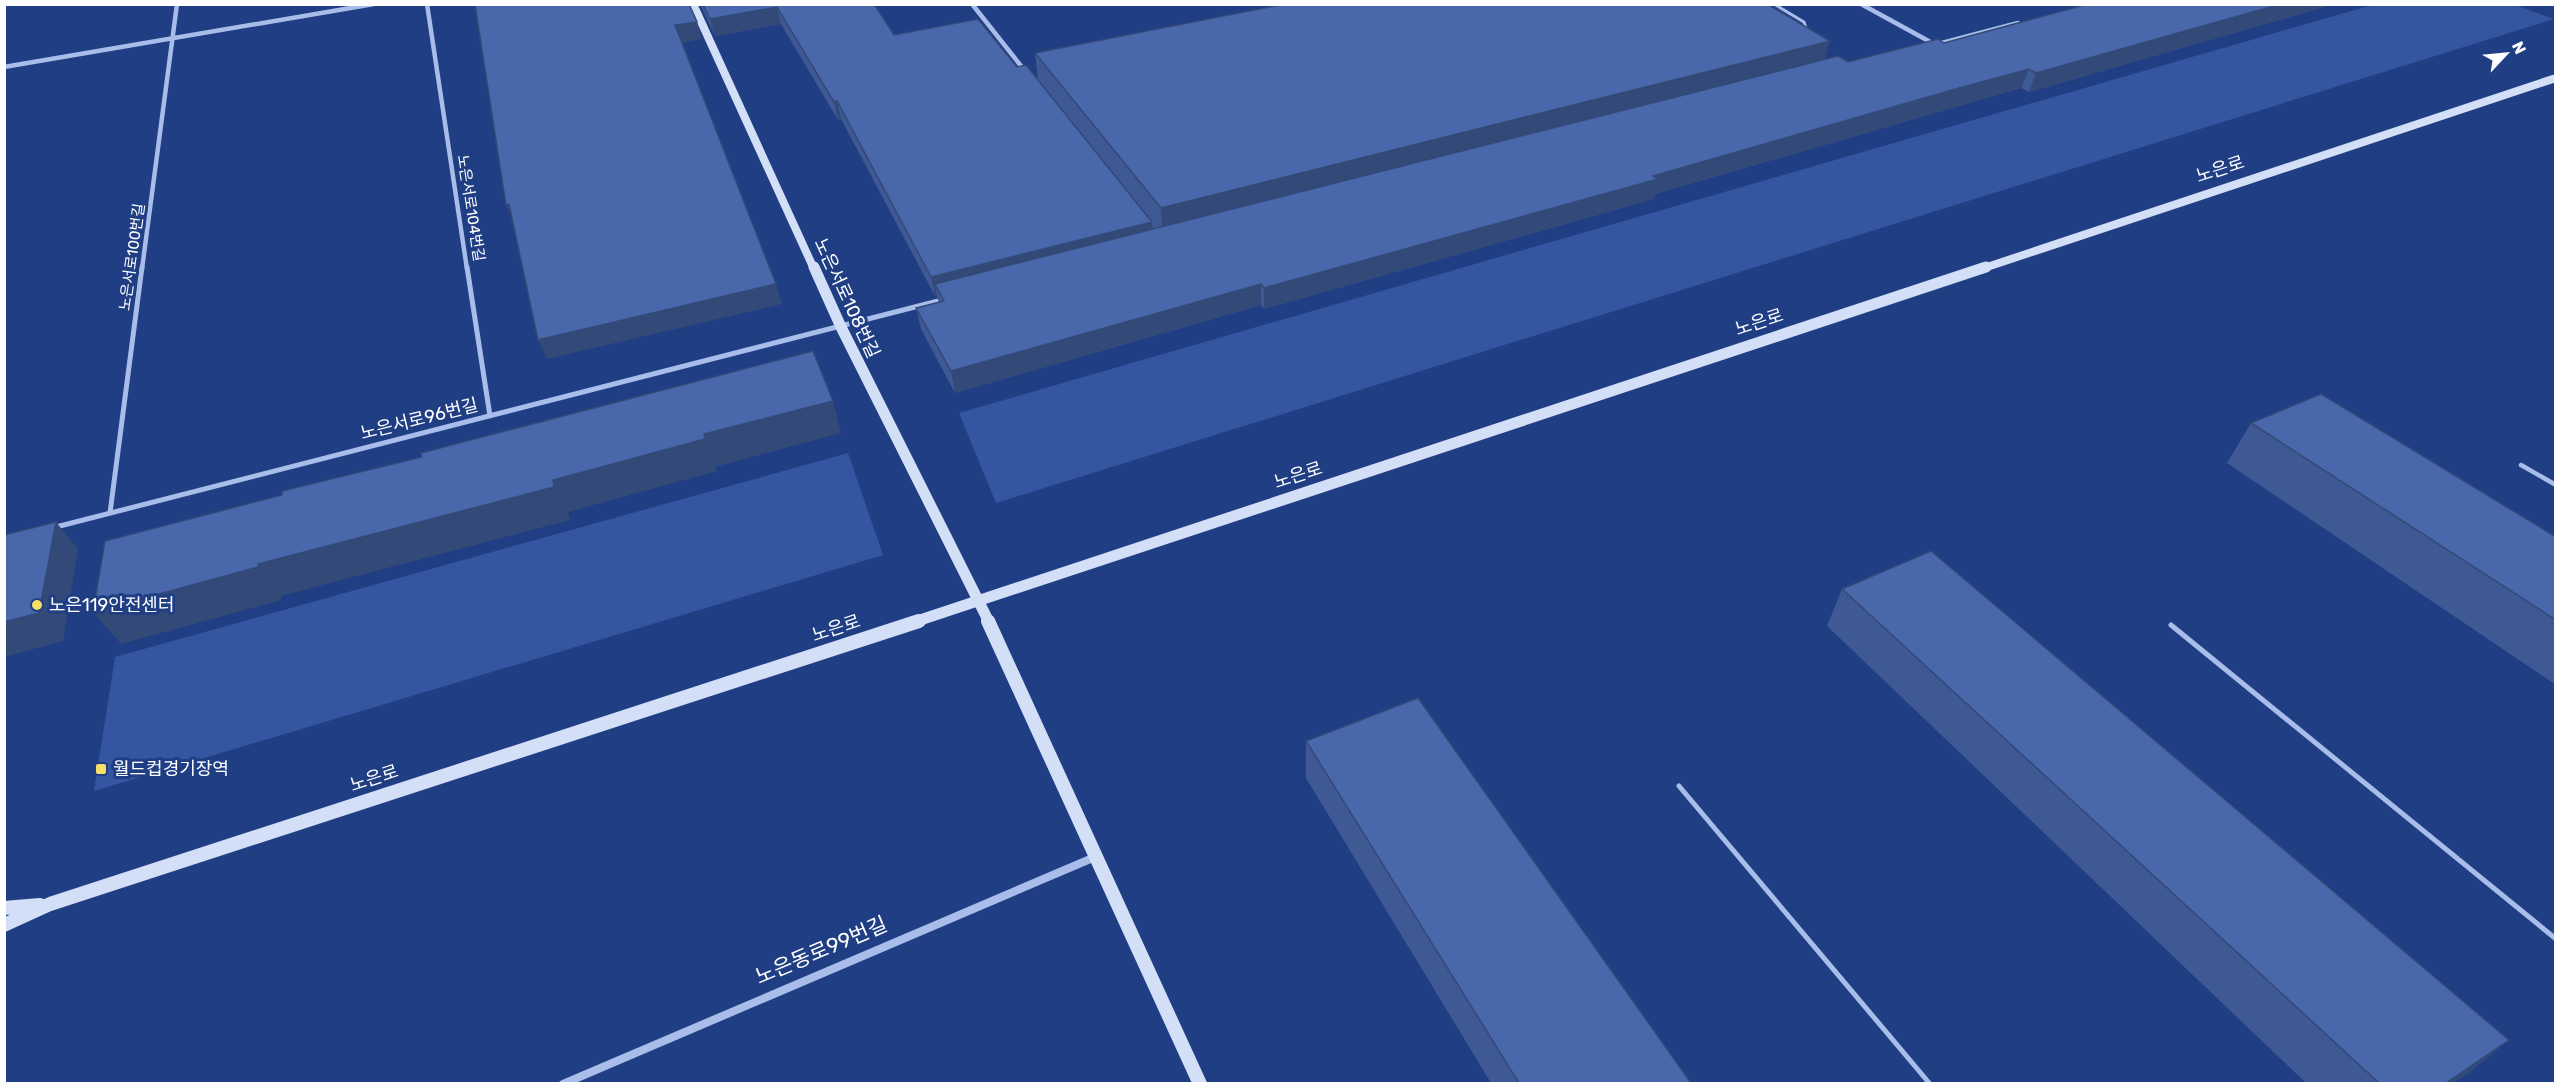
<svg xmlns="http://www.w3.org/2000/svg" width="2560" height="1088" viewBox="0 0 2560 1088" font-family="Rubik,'Noto Sans KR',sans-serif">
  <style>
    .green { fill: #3456a1 }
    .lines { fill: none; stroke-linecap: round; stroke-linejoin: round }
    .lane-far2 { stroke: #a8bde9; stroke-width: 3 }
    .lane-far1 { stroke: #a8bde9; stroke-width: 4.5 }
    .lane { stroke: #a8bde9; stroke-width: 5 }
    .street-far2 { stroke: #a8bde9; stroke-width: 4.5 }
    .street-far1 { stroke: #a8bde9; stroke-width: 5 }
    .street { stroke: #a8bde9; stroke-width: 8 }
    .secondary-far2 { stroke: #d3def7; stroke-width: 8 }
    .secondary-far1 { stroke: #d3def7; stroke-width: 11 }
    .secondary { stroke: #d3def7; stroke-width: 14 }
    .wall { fill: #3f5994 }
    .shaded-wall { fill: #334978 }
    .building { fill: #4968ac; stroke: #334978; stroke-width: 1.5 }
    .poi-dot { fill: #f6e069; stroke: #203e84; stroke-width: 2 }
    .labels { text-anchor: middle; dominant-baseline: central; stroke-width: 6; stroke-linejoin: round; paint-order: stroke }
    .far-street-label { font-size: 15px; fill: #fff; stroke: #203e84 }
    .street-label { font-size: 18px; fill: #fff; stroke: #203e84 }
    .poi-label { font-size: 18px; fill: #fff; stroke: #203e84; text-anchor: start }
    .near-street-label { font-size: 21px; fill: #fff; stroke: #203e84 }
  </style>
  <rect width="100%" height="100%" fill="#203e84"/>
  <path class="green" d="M2372 5H2515L2554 19 996 503 959 413Z
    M848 453 883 555 94 791 115 657Z"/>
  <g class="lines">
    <path class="lane-far2" d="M1774 4 1804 22 1807 31"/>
    <path class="lane-far1" d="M2521 465 2556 485"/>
    <path class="lane" d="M2171 625 2556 939
      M1679 786 1930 1084"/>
    <path class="street-far2" d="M427 4 467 269
      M972 4 1025 71
      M1861 4 1934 44
      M1938 44 2018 23
      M4 67 374 4
      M142 269 177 4"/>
    <path class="street-far1" d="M467 267 490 416
      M110 513 142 267
      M52 528 946 299"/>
    <path class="street" d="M563 1084 1095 857"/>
    <path class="secondary-far2" d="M693 4 814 269
      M1981 269 2556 78"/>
    <path class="secondary-far1" d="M814 267 841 327 989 622
      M914 622 1986 267"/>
    <path class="secondary" d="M988 621 1200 1084
      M4 908 40 905
      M4 925 50 904 919 621"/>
  </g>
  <path class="wall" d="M700 4H874L894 35 1017 67 1038 80 1035 53 1824 60 1848 62 1944 43 2088 4H2335L2029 92 2021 88 1952 108 1655 194 1654 199 1264 309 1261 305 955 393 921 329 916 308 939 303 937 296H935L841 119 838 120 781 24 715 36Z
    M2251 423 2556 537V685L2227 463Z
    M1842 589 2509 1040 2467 1074 2453 1083H2306L1827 626Z
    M1306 741 1691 1083H1491L1306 778Z"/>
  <path class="shaded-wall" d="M2281 4H2335L2029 92 2036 73Z
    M777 7 781 24 715 36 710 19Z
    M697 22 702 39 681 43 675 25Z
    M1830 41 1822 69 1163 239 1161 208Z
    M2029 69 2021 88 1655 194 1654 199 1264 309V288L1653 176Z
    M837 101 841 119 838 120 834 102Z
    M509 204 514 223 506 205Z
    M1152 222 1154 241 935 284 937 296H935L931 277Z
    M776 284 782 304 547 359 538 340Z
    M1261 284V305L955 393 951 371Z
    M833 401 841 433 715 467 717 471 568 512 570 520 281 596V600L121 644 93 612 258 564 553 480 704 434Z
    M56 522 78 549 63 641 4 657V622Z
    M2509 1040 2467 1074 2453 1083H2446Z"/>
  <path class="building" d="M475 4H689L697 22 675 25 776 284 538 340 509 204 506 205Z
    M703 4H874L894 35 978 19 1017 67 1026 65 1152 222 931 277 837 101 834 102 777 7 710 19Z
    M1285 4H1767L1830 41 1161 208 1035 53Z
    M2088 4H2281L2036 73 2029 69 1959 88 1653 176 1658 179 1264 288 1261 284 951 371 916 308 944 301 935 284 1838 56 1848 62 1938 39 1944 43Z
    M813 351 833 401 704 434 705 439 553 480 554 487 258 564V567L93 612 105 541 282 495V491L422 457 421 453Z
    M2321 394 2556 537V620L2251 423Z
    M56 522 39 613 4 622V535Z
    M1931 551 2509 1040 2446 1083H2379L1842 589Z
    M1418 698 1691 1083H1519L1306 741Z"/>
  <g class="poi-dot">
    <circle cx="37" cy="605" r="6"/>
    <rect x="95" y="763" width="12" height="12" rx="3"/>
  </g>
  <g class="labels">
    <g class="far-street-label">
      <text transform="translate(471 208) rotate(81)">노은서로104번길</text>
      <text transform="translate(132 257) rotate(-82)">노은서로100번길</text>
    </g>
    <g class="street-label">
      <text transform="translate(2220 169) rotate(-18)">노은로</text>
      <text transform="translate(847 298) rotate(65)">노은서로108번길</text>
      <text transform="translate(1759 322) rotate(-18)">노은로</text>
      <text transform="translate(419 419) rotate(-14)">노은서로96번길</text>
      <text transform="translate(1298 475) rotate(-18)">노은로</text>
      <text transform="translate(836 628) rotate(-18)">노은로</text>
      <text transform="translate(374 778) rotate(-18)">노은로</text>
    </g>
    <g class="poi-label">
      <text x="49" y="605">노은119안전센터</text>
      <text x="113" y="769">월드컵경기장역</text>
    </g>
    <g class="near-street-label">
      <text transform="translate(821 950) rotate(-23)">노은동로99번길</text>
    </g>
  </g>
  <rect width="2560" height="1088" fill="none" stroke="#ffffff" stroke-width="12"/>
  <g transform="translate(2506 54) rotate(64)" stroke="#203e84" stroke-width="4.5" paint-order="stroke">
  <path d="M0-4.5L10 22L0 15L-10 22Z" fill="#ffffff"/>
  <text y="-9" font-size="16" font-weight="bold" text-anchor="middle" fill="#ffffff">N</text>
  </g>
</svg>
